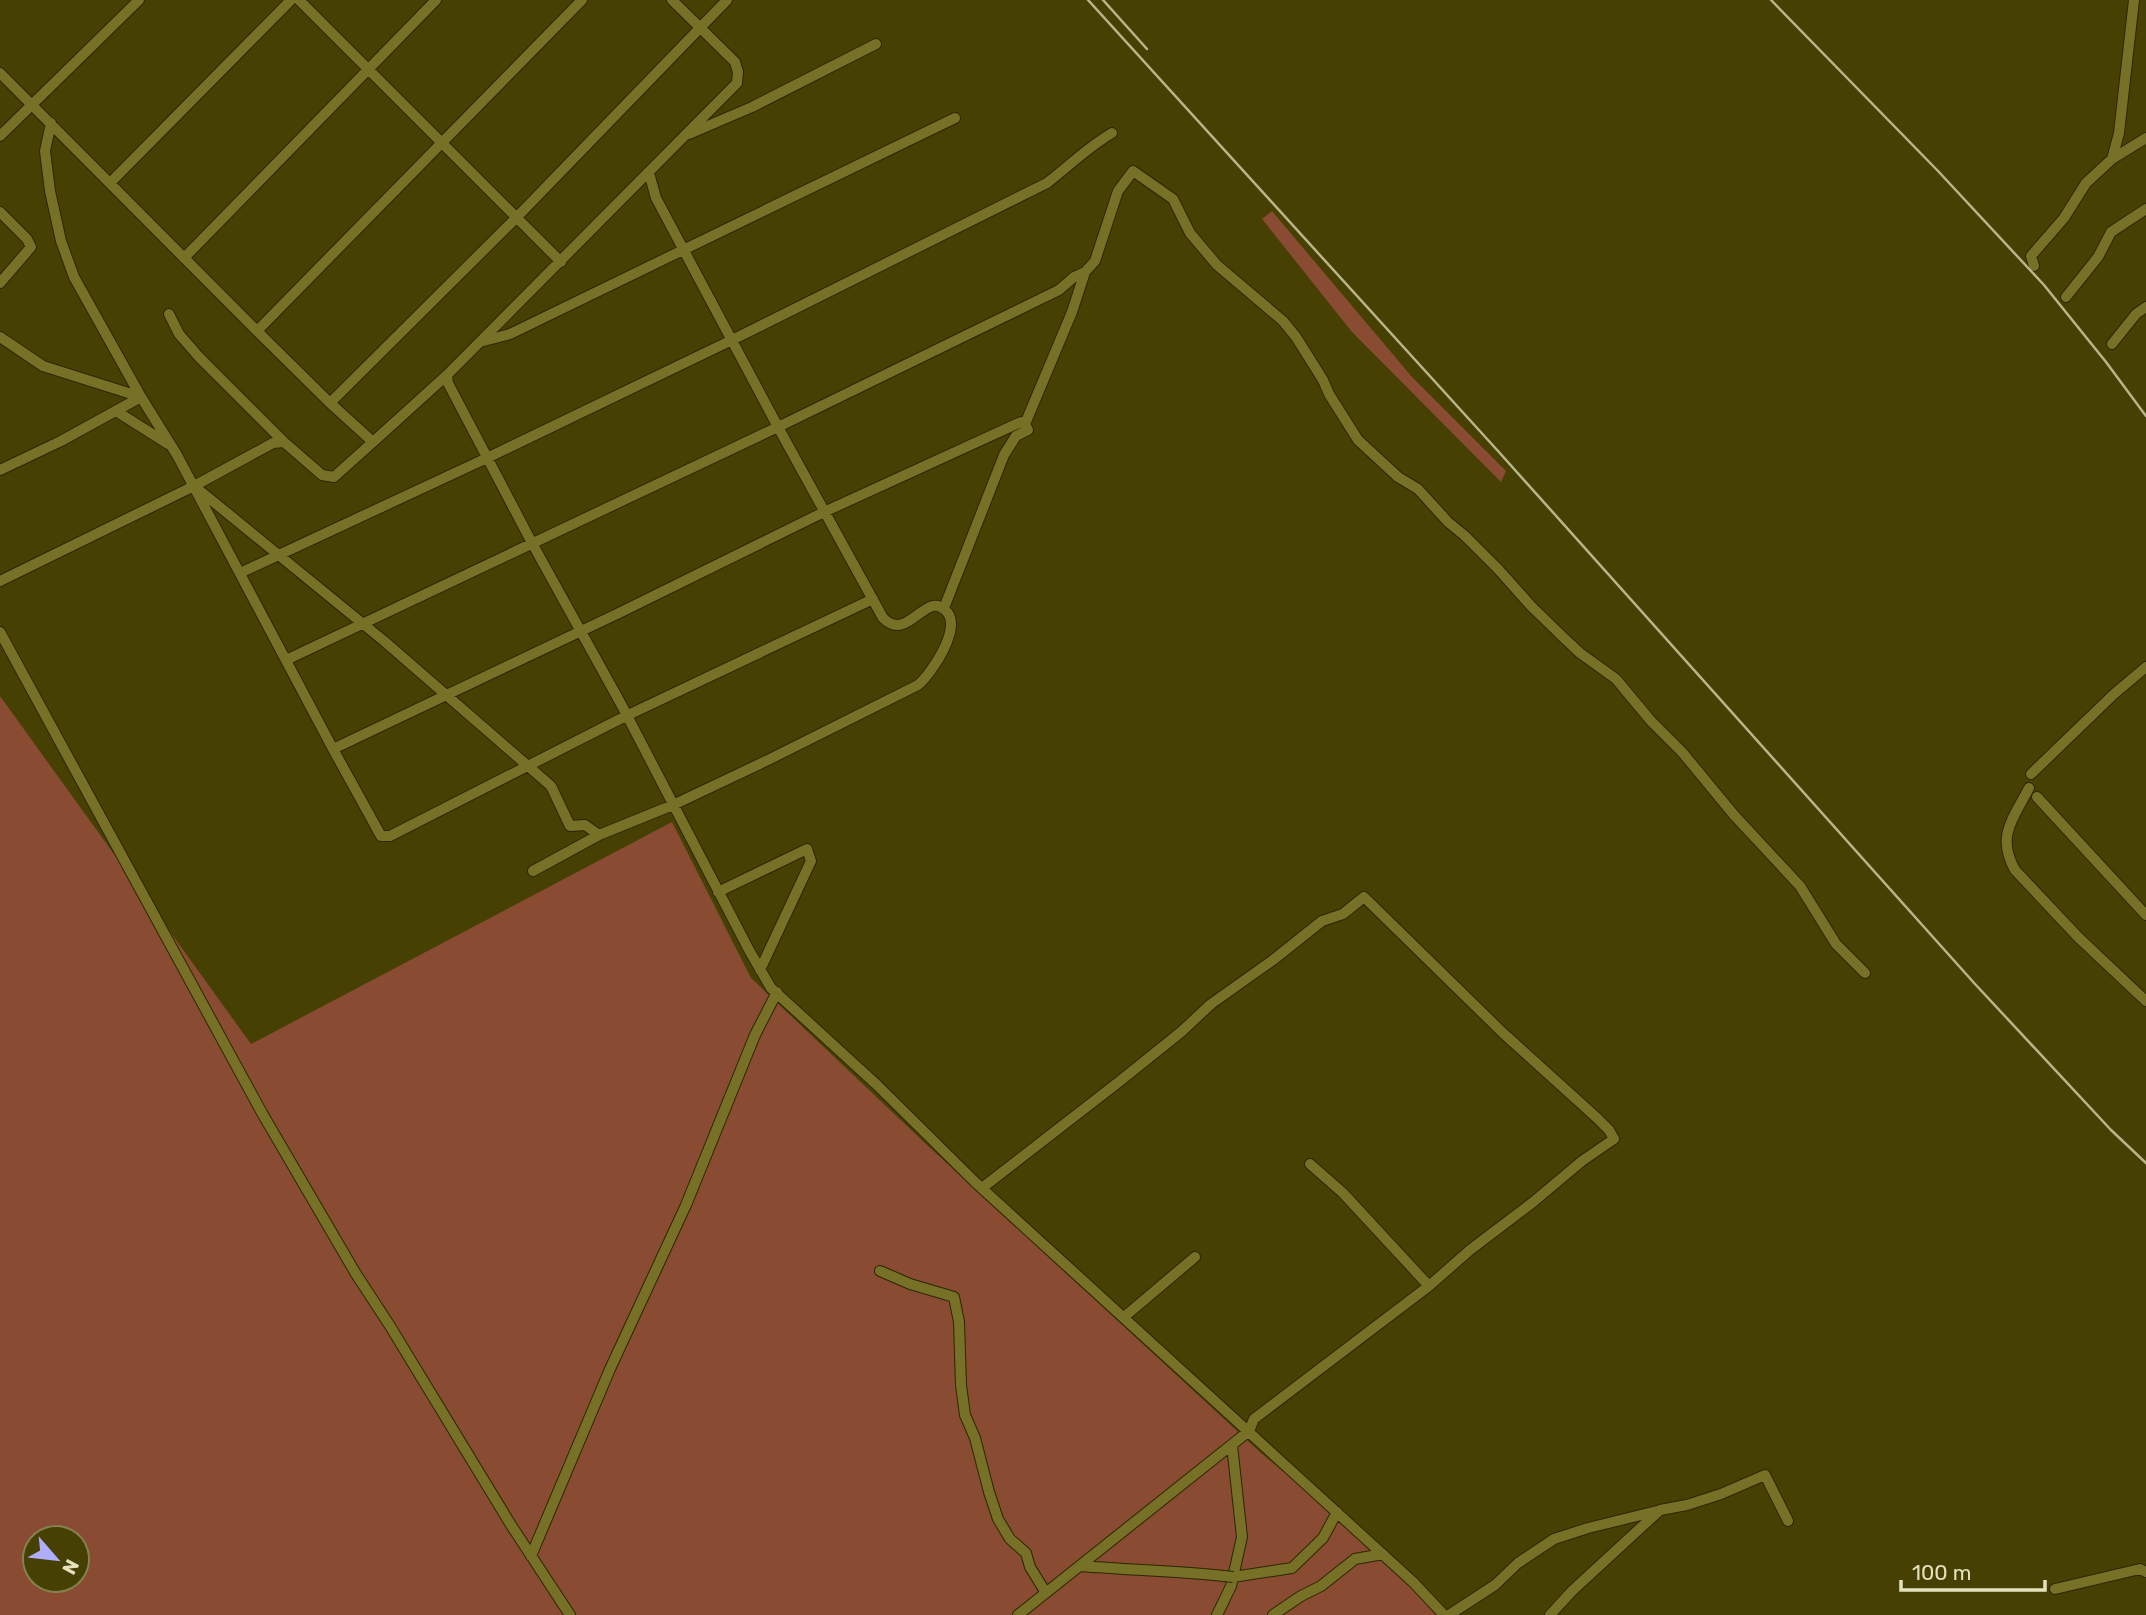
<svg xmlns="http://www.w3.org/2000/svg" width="2146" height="1615" viewBox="0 0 2146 1615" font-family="Rubik,sans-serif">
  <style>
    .green { fill: #894b31; fill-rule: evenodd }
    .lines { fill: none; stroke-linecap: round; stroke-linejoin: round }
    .minor-casing { stroke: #2b2700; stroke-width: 12 }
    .minor { stroke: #777027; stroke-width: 10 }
    .rail { stroke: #b8b58a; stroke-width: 2.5 }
    .minor-bridge-casing { stroke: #2b2700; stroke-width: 12; stroke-linecap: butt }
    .minor-bridge { stroke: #777027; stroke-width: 10 }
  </style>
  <rect width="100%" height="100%" fill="#464003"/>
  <path class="green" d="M1272 211 1412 377 1506 471 1501 482 1352 332 1262 219Z
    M0 696 251 1044 672 822 751 978 926 1144 1261 1453 1382 1554 1441 1615H0ZM35 1538H77V1580H35Z"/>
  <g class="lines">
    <g class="minor-casing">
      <path id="minor" d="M299 0 561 262
        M672 0 735 62 738 72 737 83 447 375 448 383 532 543 621 704 749 950 771 988 877 1085 975 1182 1413 1582 1444 1615
        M0 73 257 331 330 403 373 442 447 375
        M689 134 752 107 876 44
        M0 136 139 0
        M2112 159 2119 133 2134 0
        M111 182 291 0
        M0 212 27 239 31 247 0 283
        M184 258 436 0
        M2034 266 2031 256 2064 218 2086 183 2112 159 2146 138
        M2066 297 2098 257 2111 232 2146 209
        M169 314 179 334 199 357 284 442
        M257 331 582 0
        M0 337 43 366 141 397 177 455 333 749 381 836H390L626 716 873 599
        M480 342 510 334 955 118
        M2112 344 2136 314 2146 307
        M330 403 517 217 727 0
        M116 411 168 444
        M1025 424 1072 312 1085 272
        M0 470 61 441 141 397 74 277 61 241 50 191 45 151 51 123
        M199 490 384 641 551 786 570 826 585 825 599 835
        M240 573 487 458 732 340 1047 183C1069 166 1088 147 1112 133
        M0 581 194 486 273 443 284 442 322 475 334 477 373 442
        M0 632 262 1113 356 1274 390 1326 511 1525 570 1615
        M286 660 778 427 1059 290 1074 277 1085 272 1095 261 1118 191 1133 171 1173 199 1190 233 1217 265 1283 321 1296 337 1323 380 1329 394 1358 440 1398 477 1418 489 1448 522 1465 536 1499 570 1531 606 1565 639 1580 653 1616 679 1651 721 1682 752 1734 815 1800 886 1836 944 1865 973
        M333 749 619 613 824 512 1021 422 1025 424 1028 430 1016 436 1004 455 944 608
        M2031 774 2114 694 2146 667
        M2029 788C2013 819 1996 836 2015 870L2078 937 2146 1001
        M2037 797 2146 915
        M533 871 599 835 673 805 768 760 918 685C932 673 964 626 945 610 925 591 908 643 883 618L778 427 656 198 649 173
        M718 892 807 849 811 861 760 970
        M982 1188 1120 1081 1181 1032 1211 1004 1273 960 1322 921 1343 914 1364 897 1503 1033 1597 1118 1609 1130 1614 1139 1582 1161 1532 1203 1470 1250 1429 1286
        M880 1271 910 1284 954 1297 959 1322 961 1385 965 1415 975 1438 989 1492 998 1519 1010 1539 1026 1553 1030 1567 1046 1593
        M1124 1317 1195 1257
        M531 1556 610 1369 686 1205 755 1035 777 992
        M1081 1566C1129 1570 1177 1571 1224 1576
        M1233 1577 1292 1568 1323 1538 1337 1512
        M2055 1589 2140 1569 2146 1572
        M1018 1615 1249 1431 1254 1419 1429 1286 1343 1193 1310 1164
        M1217 1615 1231 1586 1242 1537 1232 1445
        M1273 1615 1301 1596 1321 1586 1355 1559 1383 1554
        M1449 1615 1495 1585 1518 1563 1554 1539 1588 1528 1657 1511
        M1550 1615 1572 1591 1660 1510 1687 1505 1721 1494 1765 1475 1788 1521"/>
    </g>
    <use href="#minor" class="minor"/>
    <path class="rail" d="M1088 0 1498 451 1975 984 2111 1130 2146 1163
      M1103 0 1147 49
      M1771 0 1938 171 2044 285 2106 362 2146 416"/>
    <g class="minor-bridge-casing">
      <path id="minor-bridge" d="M1224 1576 1233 1577"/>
    </g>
    <use href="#minor-bridge" class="minor-bridge"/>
  </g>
  <g transform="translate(56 1559) rotate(118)"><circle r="33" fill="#464003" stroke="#85814e" stroke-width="2"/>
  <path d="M0-5L12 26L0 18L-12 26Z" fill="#aeaefa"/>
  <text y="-10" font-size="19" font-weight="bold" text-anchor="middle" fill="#e4e2be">N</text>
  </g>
  <path d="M1901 1580v10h144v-10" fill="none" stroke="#e4e2be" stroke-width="3.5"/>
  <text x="1912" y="1580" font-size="21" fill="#e4e2be" stroke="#464003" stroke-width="5" paint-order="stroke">100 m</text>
</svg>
